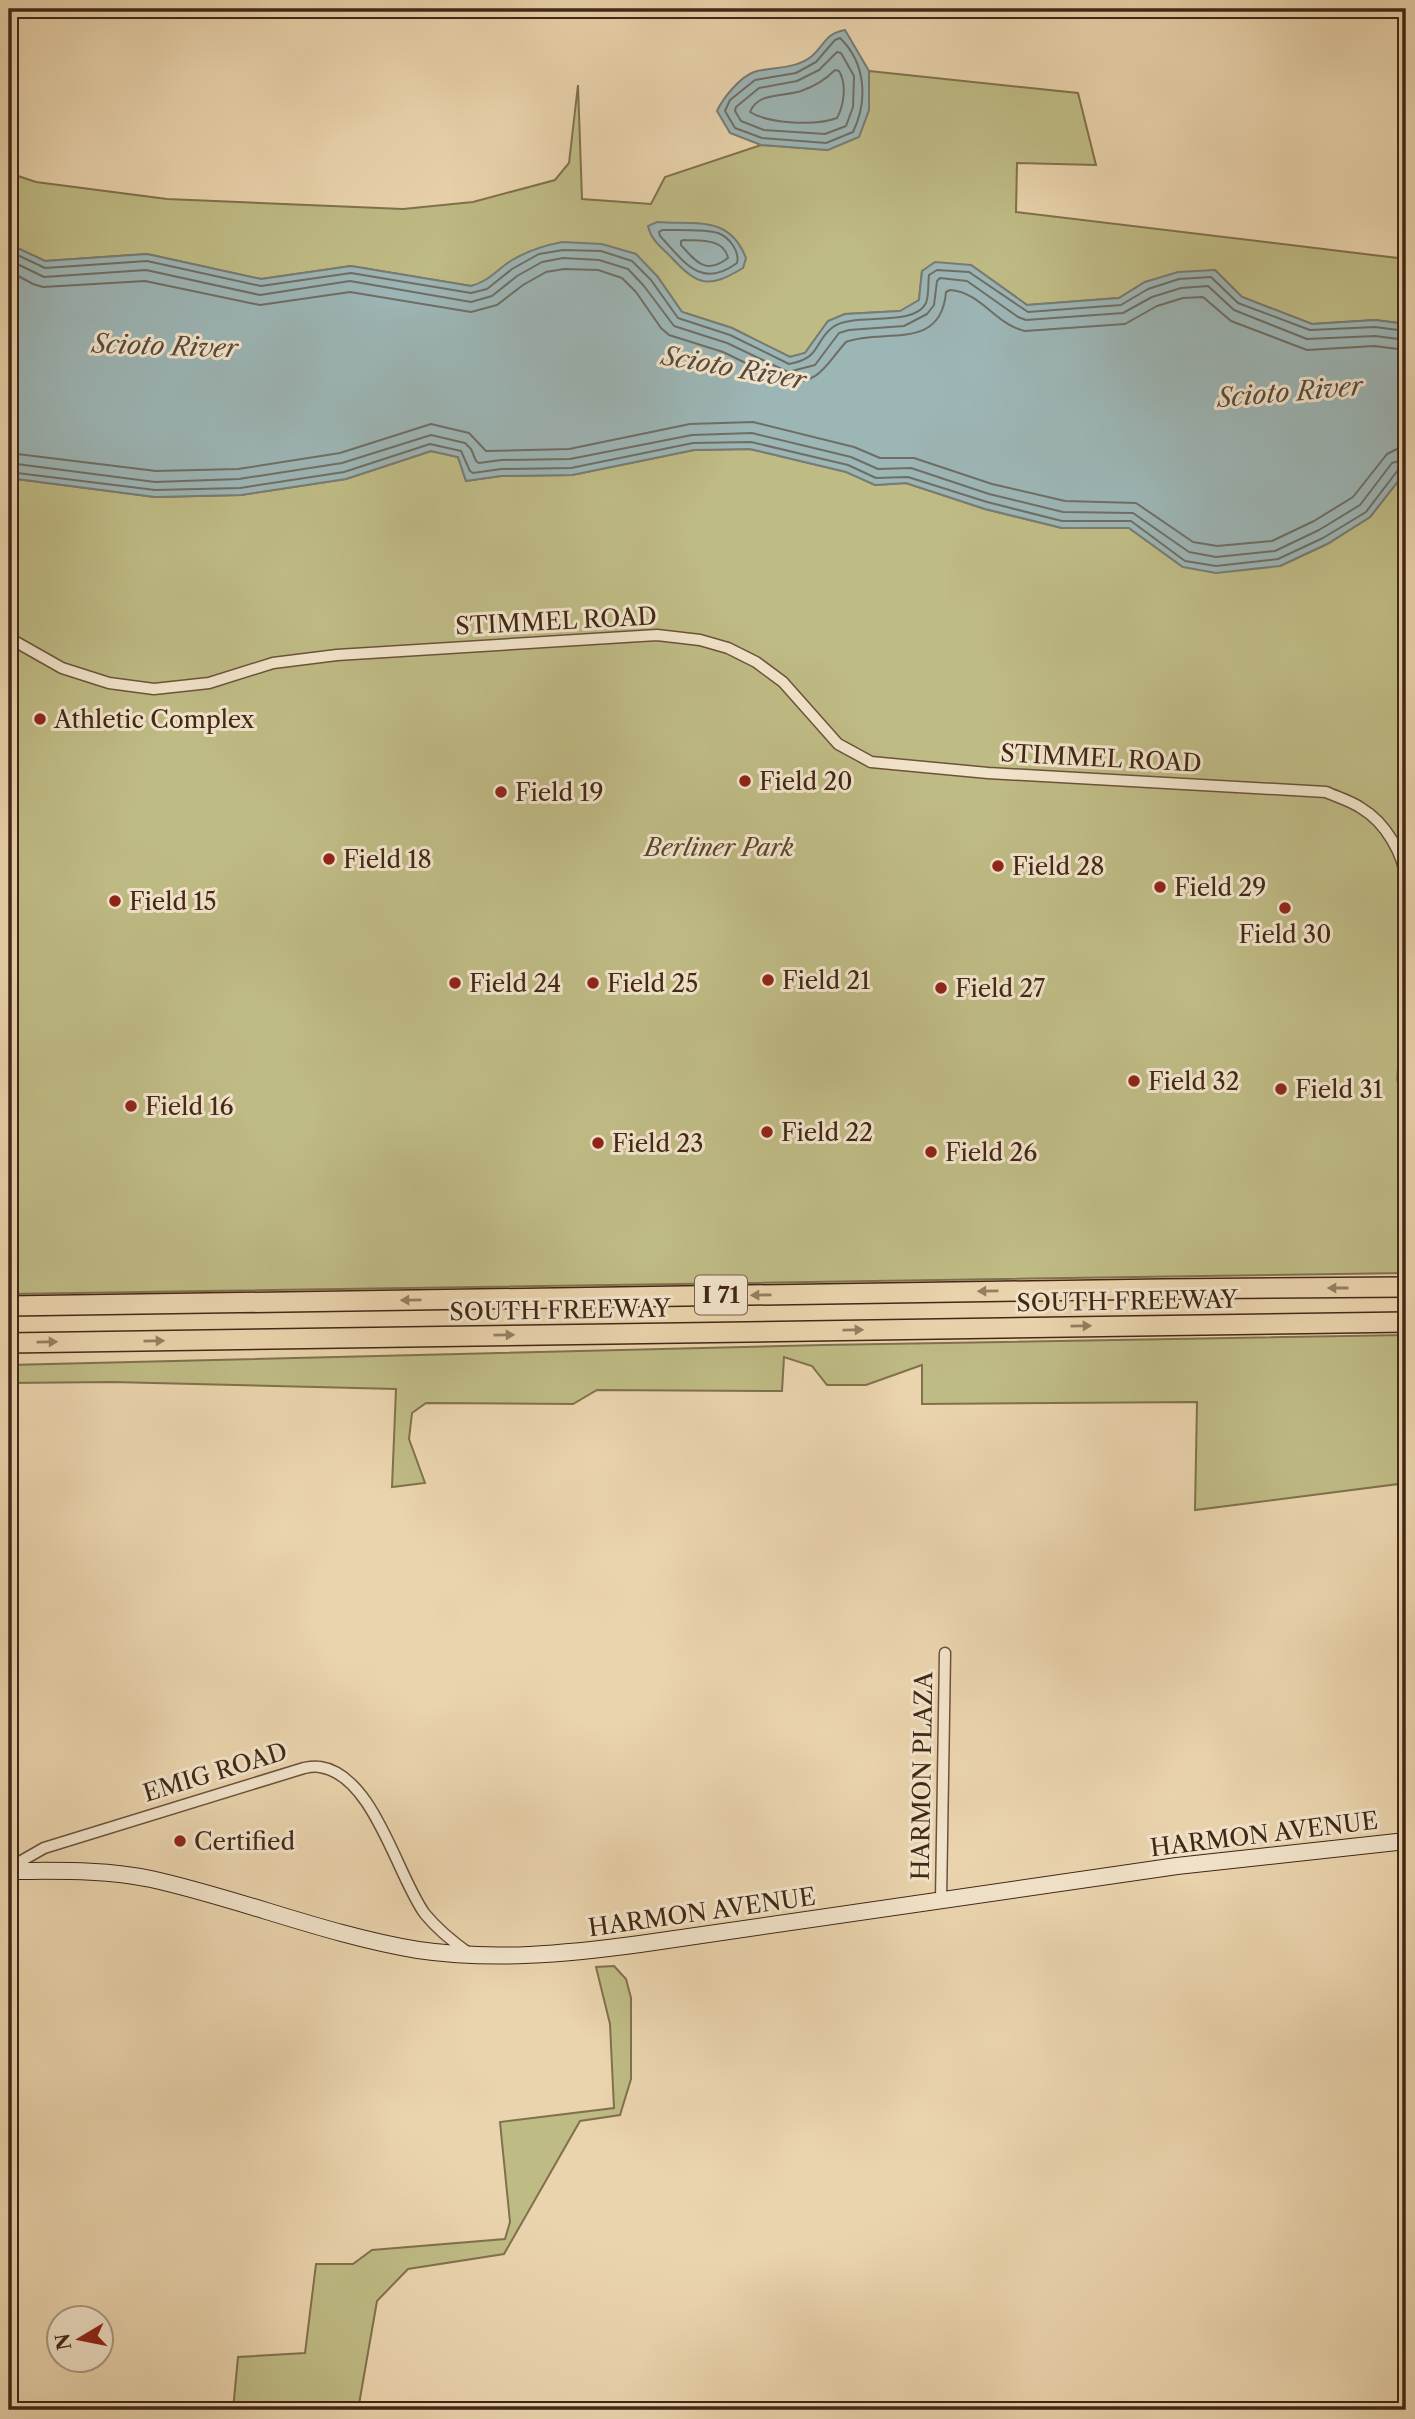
<svg xmlns="http://www.w3.org/2000/svg" width="1415" height="2419" viewBox="0 0 1415 2419" font-family="'Libre Caslon Text',serif">
  <style>
    .green { fill: #bfbb85; stroke: #80714d; stroke-width: 2 }
    .water { fill: #9cb5b5; stroke: #787c75; stroke-width: 2 }
    .lines { fill: none; stroke-linecap: round; stroke-linejoin: round }
    .shore { stroke: #6f6e65; stroke-width: 2 }
    .street-casing { stroke: #6c523b; stroke-width: 13 }
    .secondary-casing { stroke: #422715; stroke-width: 18 }
    .highway-casing { stroke: #422715; stroke-width: 22 }
    .street { stroke: #f1e3ca; stroke-width: 10 }
    .secondary { stroke: #f1e3ca; stroke-width: 16 }
    .highway { stroke: #ead4ad; stroke-width: 19 }
    .oneway { fill: #967e61 }
    .poi-dot { fill: #8f2418; stroke: #f1e3ca; stroke-width: 2.5 }
    .labels { text-anchor: middle; dominant-baseline: central; stroke-width: 6; stroke-linejoin: round; paint-order: stroke }
    .shield { fill: #f1e3ca; stroke: #765f4b; stroke-width: 2 }
    .shield-label { font-size: 23px; font-weight: bold; fill: #422715 }
    .street-label { font-size: 24px; fill: #422715; stroke: #f1e3ca }
    .poi-label { font-size: 24px; fill: #422715; stroke: #f1e3ca; text-anchor: start }
    .park-label { font-size: 24px; font-style: italic; fill: #5b452b; stroke: #f1e3ca }
    .water-label { font-size: 26px; font-style: italic; fill: #584a3d; stroke: #f1e3ca }
  </style>
  <rect width="100%" height="100%" fill="#ead4ad"/>
  <filter id="stains"><feTurbulence type="fractalNoise" baseFrequency=".00286" numOctaves="4"/><feColorMatrix values="0 0 0 0 .2 0 0 0 0 .09 0 0 0 0 .02 0 0 0 .5 -.17"/></filter>
  <radialGradient id="worn" r=".72"><stop offset=".6" stop-color="#630" stop-opacity="0"/><stop offset="1" stop-color="#630" stop-opacity=".3"/></radialGradient>
  <path class="green" d="M869 71 1078 93 1096 165 1017 163 1016 212 1406 259V324L1375 320 1312 324 1242 297 1215 270 1145 282 1119 298 1027 305 971 265 922 271 919 300 901 311 845 314 828 321 805 353 790 357 732 328 682 312 657 276 508 263 484 283 471 286 351 266 261 279 147 254 45 261 9 244V173L36 182 167 199 403 209 473 202 555 180 569 163 578 85 582 199 651 204 665 177 761 145 828 150 869 110Z
    M750 449 847 472 875 485 906 483 985 509 1062 528H1129L1183 567 1280 566 1327 544 1370 517 1406 471V1273L9 1294V478L155 497 241 495 346 479 431 451 458 457 466 481 501 476 572 475 694 450Z
    M1406 1335V1483L1195 1510 1197 1402 922 1404V1365L866 1385H827L812 1366 784 1357 782 1391 597 1390 573 1404 426 1403 412 1413 409 1439 425 1483 392 1487 396 1389 112 1382 9 1383V1365L824 1345Z
    M614 1966 626 1979 631 1998V2079L620 2115 580 2121 504 2254 408 2269 377 2301 358 2410H233L238 2357 305 2353 316 2264H353L372 2250 505 2239 510 2222 500 2122 614 2108 610 2024 596 1967Z"/>
  <path class="water" d="M845 30 869 71V110L859 137 828 150 761 145 730 133 717 111C723 98 740 77 754 72 774 66 795 70 812 56 826 44 824 34 845 30Z
    M657 222C697 225 729 215 746 258L743 268C708 289 698 286 671 257 661 247 651 240 648 226Z
    M562 242 602 244 636 254 657 276 682 312 732 328 790 357 805 353 828 321 845 314 900 311 919 300 922 271 935 262 971 265 1027 305 1119 298 1145 282 1178 272 1215 270 1242 297 1312 324 1375 320 1406 324V471L1370 517 1327 544 1280 566 1216 573 1183 567 1129 528H1062L985 509 906 483 875 485 846 472 750 449 694 450 572 475 501 476 466 481 458 457 431 451 346 479 241 495 155 497 9 478V244L45 261 147 254 261 279 351 266 471 286C487 282 496 271 509 262 526 251 542 246 562 242Z"/>
  <g class="lines">
    <path class="shore" d="M840 38C866 63 868 101 853 132L826 143 762 138 735 128 725 111 730 100 755 80 796 73 816 62 835 40Z
      M837 52 841 53 854 76 853 107 846 126 825 134 764 130 741 121 735 111 736 107 759 88 797 81 819 70Z
      M835 70 839 71C847 84 844 105 837 118 816 126 769 124 750 112 758 92 783 97 801 91 813 87 826 79 835 70Z
      M662 230C675 230 707 229 718 233 729 237 740 251 737 263 700 290 684 261 660 236L659 232Z
      M684 240C700 241 724 238 728 258 706 275 696 262 681 245V241Z
      M9 251 45 268 147 261 261 286 351 273 471 293 487 289 512 269 539 254 563 250 601 251 632 261 651 280 678 318 730 335 789 364C822 358 813 342 833 327 852 312 914 328 926 303 929 295 928 283 929 275L937 270 969 272 1028 312 1121 305 1148 289 1179 279 1211 277 1238 303 1310 330 1375 327 1406 331
      M9 260 44 277 146 270 260 295 350 281 471 302 492 296 517 276 542 262 563 258 599 260 628 269 644 286 674 326 727 343 788 372 815 365 839 333 849 330 904 326 927 314 934 305 937 281 940 278 967 281 1018 317 1026 320 1123 313 1152 297 1181 288 1208 286 1234 310 1307 339 1375 336 1406 340
      M9 271 33 284 43 287 145 281 260 305 350 292 471 312 497 305 523 285 546 272 564 269 598 270 622 278 636 292 661 328 669 335 723 352 787 383C821 383 826 364 846 342 883 328 941 352 946 292L950 290C981 292 996 325 1025 331L1125 324 1157 306 1183 298 1203 297 1231 321 1307 350 1374 346 1406 350
      M9 453 156 471 238 469 340 453 431 424 469 433 486 451 569 449 690 424 753 422 854 447 880 458H914L992 484 1065 501 1136 503 1193 542 1217 546 1272 541 1314 521 1353 497 1387 454 1397 449 1406 448
      M9 463 155 482 239 479 342 463 431 435 465 443 471 449 476 461 479 463 501 460 570 459 692 435 752 433 851 457 878 469 911 468 989 494 1063 512 1133 513 1189 552 1216 557 1275 551 1319 530 1360 505 1392 463 1406 459
      M9 472 155 490 240 488 344 472 430 444 461 451 470 471 473 473 501 469 571 468 693 443 751 442 848 465 876 478 908 477 987 502 1062 521H1131L1185 561 1216 566 1278 559 1323 538 1366 512 1398 470 1406 468"/>
    <g class="street-casing">
      <path id="street" d="M9 638 62 668 109 683 154 689 209 683 273 663 337 655 657 635 700 640 728 648 756 662 783 682 838 744 871 762 988 773 1326 792C1337 797 1351 801 1361 808 1385 822 1404 854 1406 881
        M1406 1012 1403 1079 1406 1096
        M9 1868 44 1848 304 1768C309 1767 315 1766 320 1767 374 1775 397 1876 425 1914 438 1930 453 1942 470 1954
        M941 1900 945 1653"/>
    </g>
    <g class="secondary-casing">
      <path id="secondary" d="M9 1871C57 1871 104 1869 151 1879 241 1899 327 1935 418 1950 493 1961 566 1954 640 1944L1177 1866 1406 1841"/>
    </g>
    <g class="highway-casing">
      <path id="highway" d="M9 1306 1162 1289 1406 1287
        M9 1343 1406 1322"/>
    </g>
    <use href="#street" class="street"/>
    <use href="#secondary" class="secondary"/>
    <use href="#highway" class="highway"/>
  </g>
  <defs><path id="oneway-solid" d="M-6-.8H1V-3.2L6.5 0L1 3.2V.8H-6Z" transform="scale(1.75)"/></defs>
  <g class="oneway">
    <use href="#oneway-solid" transform="translate(1338 1288) rotate(180)"/>
    <use href="#oneway-solid" transform="translate(988 1291) rotate(179)"/>
    <use href="#oneway-solid" transform="translate(761 1295) rotate(179)"/>
    <use href="#oneway-solid" transform="translate(411 1300) rotate(179)"/>
    <use href="#oneway-solid" transform="translate(1081 1326) rotate(-1)"/>
    <use href="#oneway-solid" transform="translate(853 1330) rotate(-1)"/>
    <use href="#oneway-solid" transform="translate(504 1335) rotate(-1)"/>
    <use href="#oneway-solid" transform="translate(154 1341) rotate(-1)"/>
    <use href="#oneway-solid" transform="translate(47 1342) rotate(-1)"/>
  </g>
  <g class="poi-dot">
    <circle cx="40" cy="719" r="7"/>
    <circle cx="745" cy="781" r="7"/>
    <circle cx="501" cy="792" r="7"/>
    <circle cx="329" cy="859" r="7"/>
    <circle cx="998" cy="866" r="7"/>
    <circle cx="1160" cy="887" r="7"/>
    <circle cx="115" cy="901" r="7"/>
    <circle cx="1285" cy="908" r="7"/>
    <circle cx="768" cy="980" r="7"/>
    <circle cx="455" cy="983" r="7"/>
    <circle cx="593" cy="983" r="7"/>
    <circle cx="941" cy="988" r="7"/>
    <circle cx="1134" cy="1081" r="7"/>
    <circle cx="1281" cy="1089" r="7"/>
    <circle cx="131" cy="1106" r="7"/>
    <circle cx="767" cy="1132" r="7"/>
    <circle cx="598" cy="1143" r="7"/>
    <circle cx="931" cy="1152" r="7"/>
    <circle cx="180" cy="1841" r="7"/>
  </g>
  <g class="labels">
    <rect class="shield" x="695" y="1275.5" width="52" height="39" rx="5"/>
    <g class="shield-label">
      <text x="721" y="1295">I 71</text>
    </g>
    <g class="street-label">
      <text transform="translate(556 621) rotate(-3)">STIMMEL ROAD</text>
      <text transform="translate(1101 758) rotate(3)">STIMMEL ROAD</text>
      <text transform="translate(1127 1301) rotate(-1)">SOUTH FREEWAY</text>
      <text transform="translate(560 1310) rotate(-1)">SOUTH FREEWAY</text>
      <text transform="translate(215 1772) rotate(-17)">EMIG ROAD</text>
      <text transform="translate(922 1776) rotate(-89)">HARMON PLAZA</text>
      <text transform="translate(1264 1834) rotate(-7)">HARMON AVENUE</text>
      <text transform="translate(702 1912) rotate(-8)">HARMON AVENUE</text>
    </g>
    <g class="poi-label">
      <text x="54" y="719">Athletic Complex</text>
      <text x="759" y="781">Field 20</text>
      <text x="515" y="792">Field 19</text>
      <text x="343" y="859">Field 18</text>
      <text x="1012" y="866">Field 28</text>
      <text x="1174" y="887">Field 29</text>
      <text x="129" y="901">Field 15</text>
      <text x="1285" y="934" text-anchor="middle">Field 30</text>
      <text x="782" y="980">Field 21</text>
      <text x="469" y="983">Field 24</text>
      <text x="607" y="983">Field 25</text>
      <text x="955" y="988">Field 27</text>
      <text x="1148" y="1081">Field 32</text>
      <text x="1295" y="1089">Field 31</text>
      <text x="145" y="1106">Field 16</text>
      <text x="781" y="1132">Field 22</text>
      <text x="612" y="1143">Field 23</text>
      <text x="945" y="1152">Field 26</text>
      <text x="194" y="1841">Certified</text>
    </g>
    <g class="park-label">
      <text x="719" y="847">Berliner Park</text>
    </g>
    <g class="water-label">
      <text transform="translate(165 346) rotate(2)">Scioto River</text>
      <text transform="translate(734 368) rotate(10)">Scioto River</text>
      <text transform="translate(1290 392) rotate(-5)">Scioto River</text>
    </g>
  </g>
  <rect width="1415" height="2419" fill="none" stroke="#ead4ad" stroke-width="35"/>
  <rect x="10" y="10" width="1394" height="2398" fill="none" stroke="#422715" stroke-width="3.5"/>
  <rect x="18" y="18" width="1380" height="2384" fill="none" stroke="#422715" stroke-width="2"/>
  <g transform="translate(80 2339) rotate(260)"><circle r="33" fill="#f1e3ca" stroke="#ab9882" stroke-width="2"/>
  <path d="M0-5L12 26L0 18L-12 26Z" fill="#8f2418"/>
  <text y="-10" font-size="19" font-weight="bold" text-anchor="middle" fill="#422715">N</text>
  </g>
  <rect width="100%" height="100%" filter="url(#stains)"/>
  <rect width="100%" height="100%" fill="url(#worn)"/>
</svg>
